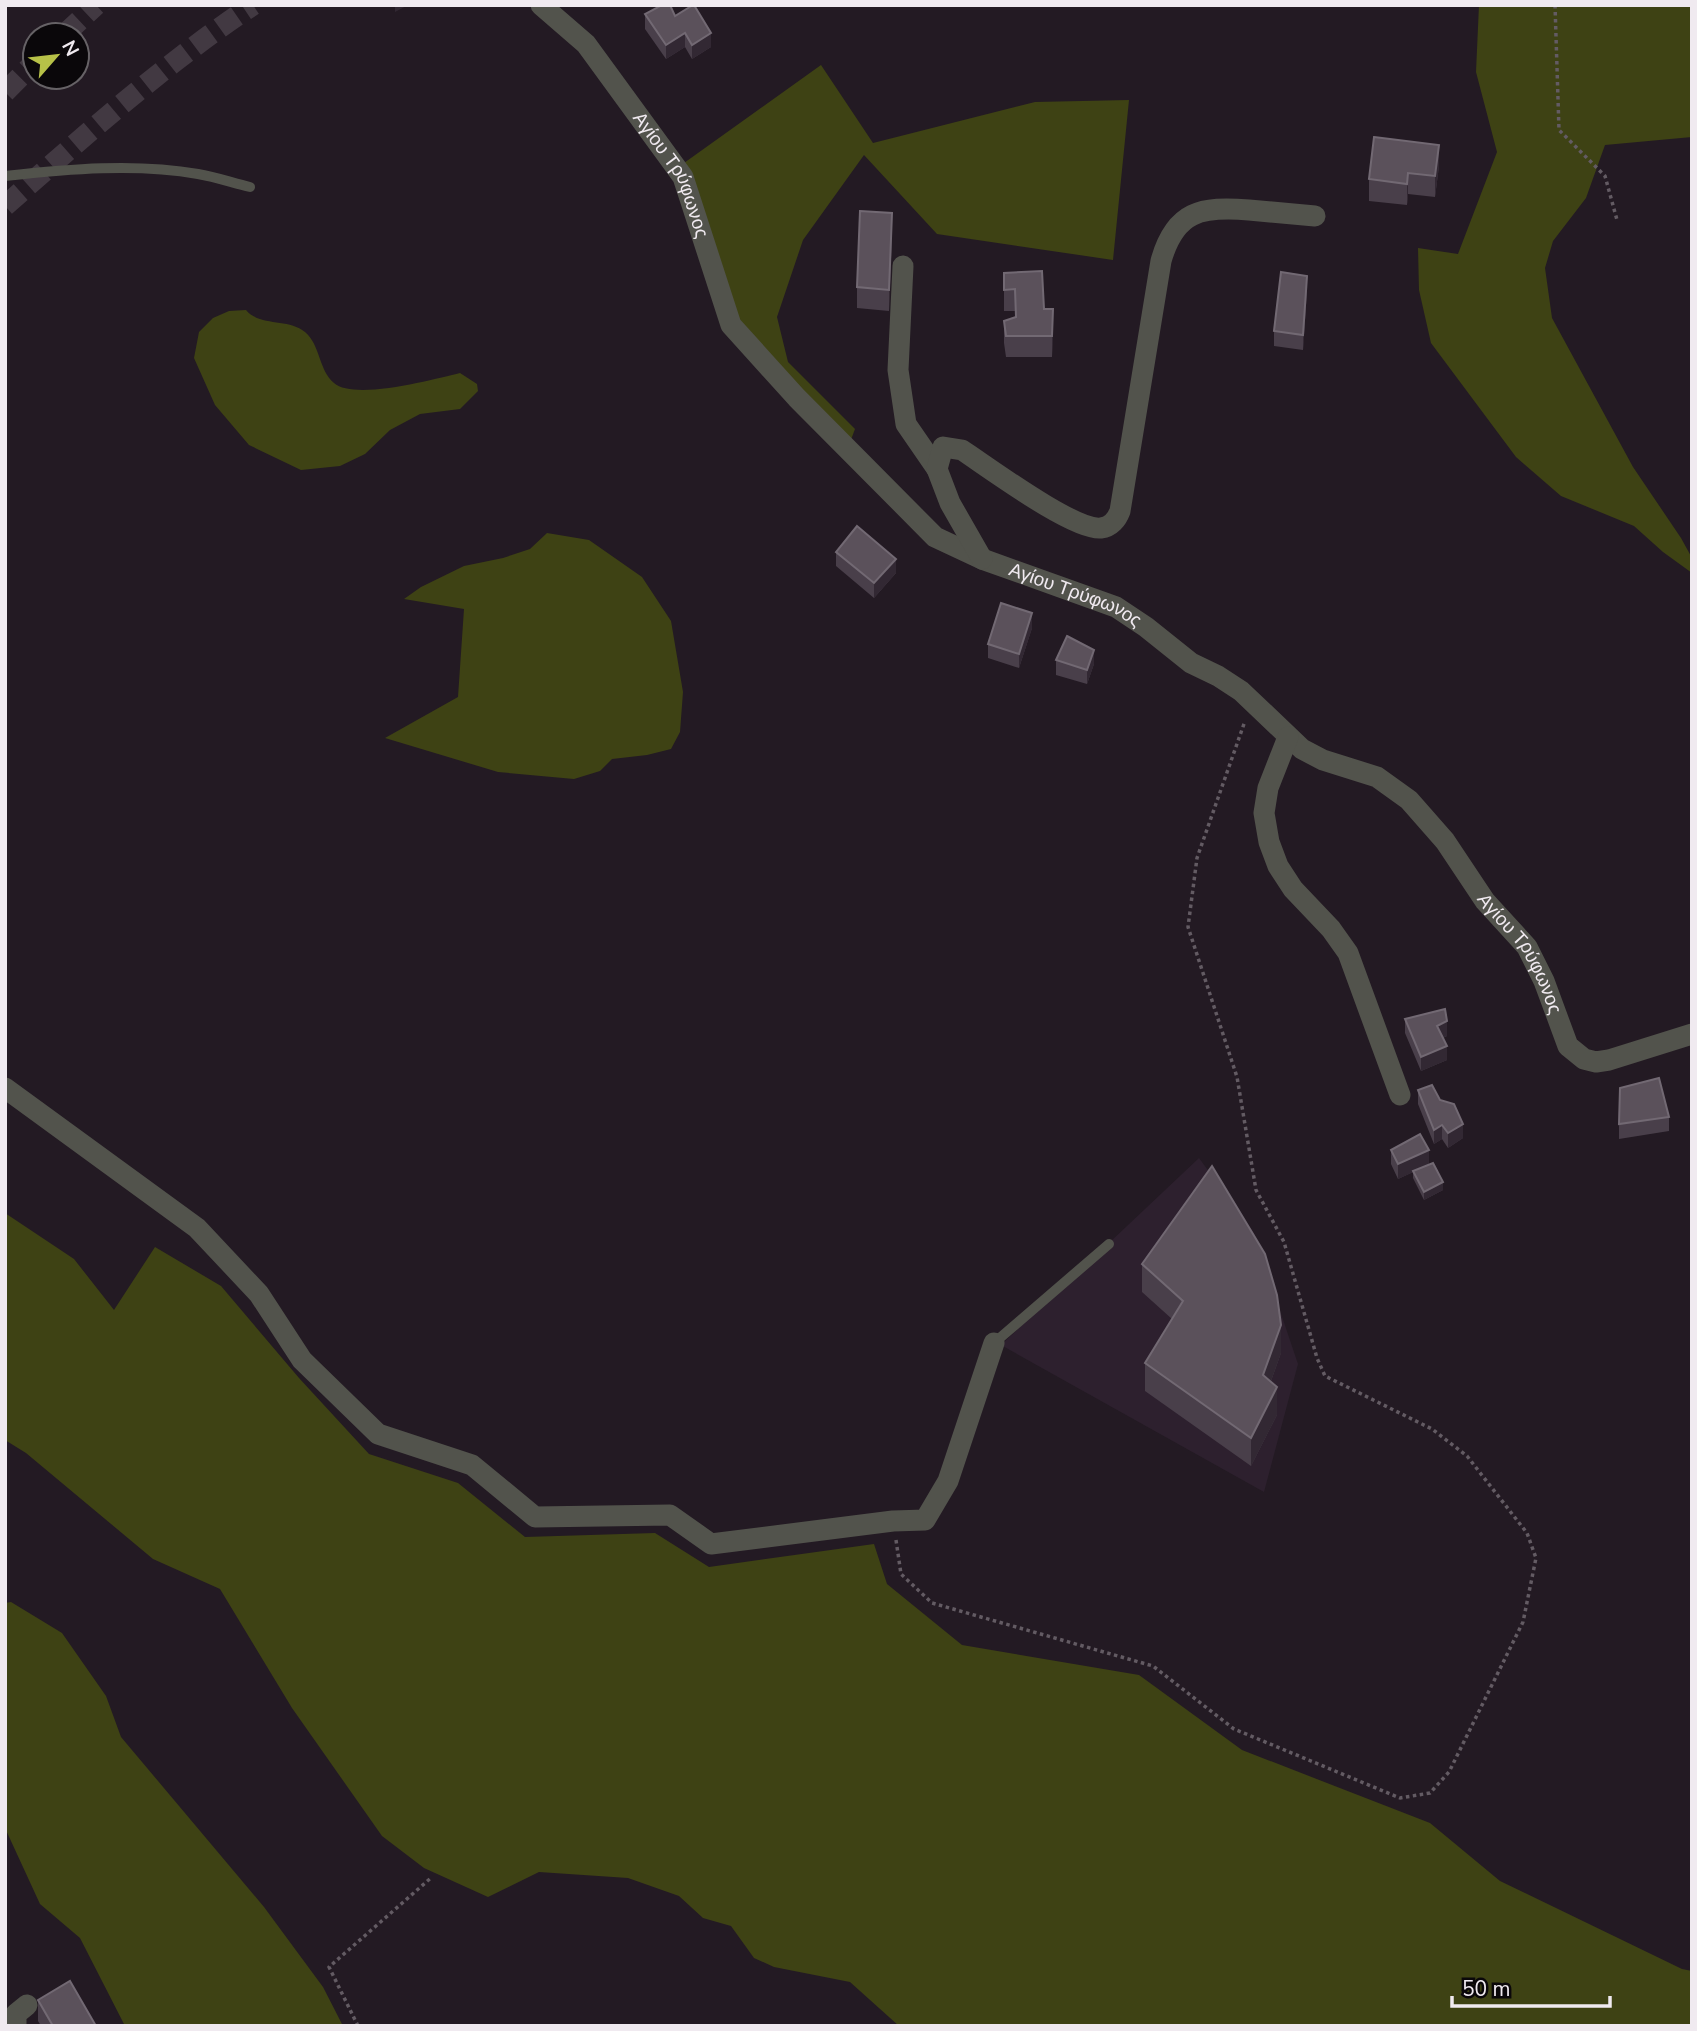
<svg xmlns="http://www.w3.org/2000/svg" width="1697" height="2031" viewBox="0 0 1697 2031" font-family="'Nunito Sans',sans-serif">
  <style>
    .built { fill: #2d202e }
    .green { fill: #3e4214 }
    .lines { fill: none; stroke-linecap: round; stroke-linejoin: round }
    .motorway-tunnel { stroke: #423942; stroke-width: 21; stroke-dasharray: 21 10; stroke-linecap: butt }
    .path { stroke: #635b63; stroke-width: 3.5; stroke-dasharray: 3.5 3.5; stroke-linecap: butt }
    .service { stroke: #52534c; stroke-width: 10 }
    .minor { stroke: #52534c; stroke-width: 21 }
    .wall { fill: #493f4a }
    .shaded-wall { fill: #322833 }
    .building { fill: #5b515b; stroke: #726973; stroke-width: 2 }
    .labels { text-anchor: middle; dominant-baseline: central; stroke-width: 6; stroke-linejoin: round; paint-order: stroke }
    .street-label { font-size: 19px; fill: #f0eaf0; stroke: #0a070a }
  </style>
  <rect width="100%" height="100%" fill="#231a23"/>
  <path class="built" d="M1199 1158 1254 1233 1298 1364 1264 1492 1001 1345Z"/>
  <path class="green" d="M1479 5H1692V137L1605 145 1586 198 1553 241 1545 268 1552 318 1633 467 1681 538 1692 558V573L1663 552 1634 526 1561 496 1516 457 1431 343 1419 290 1418 248 1458 254 1497 152 1476 72Z
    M821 65 873 143 1035 102 1129 100 1113 260 937 234 864 155 803 240 777 317 788 362 855 429 849 445 736 322 684 163Z
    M246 310C260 327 288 318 305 332 320 344 319 371 334 383 354 401 435 379 460 373L477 384 478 391 460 409 420 414 390 430 365 454 340 466 301 470 249 445 215 405 194 358 199 332 213 318 229 311Z
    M547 533 589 540 642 577 671 621 683 692 680 732 671 749 647 755 612 759 600 771 574 779 498 772 385 738 458 697 464 609 404 599 421 587 464 566 503 558 530 549Z
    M5 1213 74 1259 114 1310 155 1247 221 1286 299 1378 369 1454 458 1483 525 1537 655 1533 709 1567 874 1544 887 1584 962 1645 1139 1675 1242 1750 1430 1823 1500 1881 1682 1969 1692 1971V2026H899L850 1982 774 1967 754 1958 731 1926 703 1918 679 1896 628 1878 539 1872 488 1897 424 1868 382 1836 292 1708 220 1589 153 1559 26 1453 5 1440Z
    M11 1602 62 1633 106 1696 121 1737 264 1907 323 1987 343 2026H125L80 1938 40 1904 5 1828V1603Z"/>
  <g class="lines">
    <path class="motorway-tunnel" d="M64 35 96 5
      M5 92 35 62
      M5 206C84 136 164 64 253 5"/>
    <path class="path" d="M1555 5 1559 130 1605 176 1617 220
      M896 1540 901 1574 932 1603 1153 1666 1234 1729 1400 1798 1430 1793 1449 1772 1523 1622 1536 1558 1527 1533 1467 1456 1432 1429 1325 1376 1317 1358 1284 1242 1256 1190 1237 1077 1188 927 1197 858 1245 721
      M358 2026 329 1967 432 1877"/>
    <path class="service" d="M5 176C68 169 136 163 198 174 216 177 233 183 250 187
      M994 1343 1109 1244"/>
    <g class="minor">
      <path id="s1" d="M541 5 586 44 683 177 731 325 797 398 935 537 982 559 1116 607 1146 627 1191 663 1218 676 1241 691 1302 749 1323 760 1377 777 1409 800 1445 841 1485 901 1527 947 1544 981 1568 1046 1584 1059 1596 1062 1609 1060 1692 1034"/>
      <path d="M903 266 898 370 906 424 937 469"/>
      <path d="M982 559 950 503 937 469 943 447 962 450C988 467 1074 531 1101 528 1111 527 1117 519 1120 511L1161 261C1175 211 1201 206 1249 210 1271 212 1293 214 1315 216"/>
      <path d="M1288 737 1268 788 1264 813 1269 842 1278 866 1293 889 1331 929 1348 953 1400 1095"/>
      <path d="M5 1088 197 1228 259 1294 302 1360 378 1434 472 1465 535 1517 670 1515 711 1544 893 1521 925 1520 948 1481 994 1343"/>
      <path d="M16 2026V2014L27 2005"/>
    </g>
  </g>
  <path class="wall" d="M645 14 675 16 711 47 692 59 685 47 666 59 645 29Z
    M1439 166 1435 197 1408 194 1407 205 1369 201V179Z
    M892 234 889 311 857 308V287Z
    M1004 273 1044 309 1053 331 1052 357H1006L1004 343V321L1015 317V311H1004Z
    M1307 290 1303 350 1274 346V331Z
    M836 552 896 573 874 598 836 566Z
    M1032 628 1019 668 988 658V644Z
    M1056 660 1094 664 1087 684 1056 675Z
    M1405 1019 1447 1036 1443 1038 1447 1060 1421 1071 1405 1033Z
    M1418 1090 1440 1100 1463 1138 1448 1148 1442 1139 1434 1144 1418 1104Z
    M1669 1117V1131L1619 1139V1124Z
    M1391 1150 1429 1164 1443 1190 1424 1200 1413 1178V1172L1398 1179 1391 1164Z
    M1142 1264 1281 1353 1271 1381 1277 1415 1251 1466 1145 1391V1363L1172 1319 1142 1292Z
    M38 2000 96 2026H41L38 2021Z"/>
  <path class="shaded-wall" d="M395 5H408L395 12Z
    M685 33V47L666 59V45Z
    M711 33V47L692 59V45Z
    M1439 145V166L1435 197V176Z
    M1408 173V194L1407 205V184Z
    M892 213V234L889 311V290Z
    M1307 276V290L1303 350V335Z
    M1053 309V331L1052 357V336Z
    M896 559V573L874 598V583Z
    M1032 613V628L1019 668V654Z
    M1094 650V664L1087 684V670Z
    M1447 1021V1036L1437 1040V1026Z
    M1447 1046V1060L1421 1071V1057Z
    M1463 1124V1138L1448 1148V1133Z
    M1442 1125V1139L1434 1144V1130Z
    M1429 1150V1165L1398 1179V1164Z
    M1443 1182V1190L1424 1200V1192Z
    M1281 1325V1353L1263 1403V1375Z
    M1277 1387V1415L1251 1466V1438Z"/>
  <path class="building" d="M662 5H670L675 16 693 5H694L711 33 692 45 685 33 666 45 645 14Z
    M1374 137 1439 145 1435 176 1408 173 1407 184 1369 179Z
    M860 211 892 213 889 290 857 287Z
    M1042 271 1044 309H1053L1052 336H1006L1004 321 1016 317 1015 289 1004 290V273Z
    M1281 272 1307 276 1303 335 1274 331Z
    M857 526 896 559 874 583 836 552Z
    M1001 603 1032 613 1019 654 988 644Z
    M1067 636 1094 650 1087 670 1056 660Z
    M1445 1009 1447 1021 1437 1026 1447 1046 1421 1057 1405 1019Z
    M1659 1078 1669 1117 1619 1124 1620 1088Z
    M1432 1085 1440 1100 1454 1104 1463 1124 1448 1133 1442 1125 1434 1130 1418 1090Z
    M1420 1134 1429 1150 1398 1164 1391 1150Z
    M1433 1163 1443 1182 1424 1192 1413 1171Z
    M1212 1166 1265 1254 1277 1295 1281 1325 1263 1375 1277 1387 1251 1438 1145 1363 1183 1301 1142 1264Z
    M70 1981 96 2026H53L38 2000Z"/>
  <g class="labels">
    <g class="street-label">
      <text stroke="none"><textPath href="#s1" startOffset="217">Αγίου Τρύφωνος</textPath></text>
      <text stroke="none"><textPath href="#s1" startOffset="826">Αγίου Τρύφωνος</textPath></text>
      <text stroke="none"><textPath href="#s1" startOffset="1414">Αγίου Τρύφωνος</textPath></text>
    </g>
  </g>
  <rect width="1697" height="2031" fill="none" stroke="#f0eaf0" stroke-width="14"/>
  <g transform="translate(56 56) rotate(62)"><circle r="33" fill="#0a070a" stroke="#666266" stroke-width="2"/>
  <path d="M0-5L12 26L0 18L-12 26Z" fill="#b7c148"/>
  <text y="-10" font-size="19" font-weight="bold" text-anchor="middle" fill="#f0eaf0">N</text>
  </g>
  <path d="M1452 1996v10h158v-10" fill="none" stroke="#f0eaf0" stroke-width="3.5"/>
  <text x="1462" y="1996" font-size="21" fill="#f0eaf0" stroke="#0a070a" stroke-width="5" paint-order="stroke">50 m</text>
</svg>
